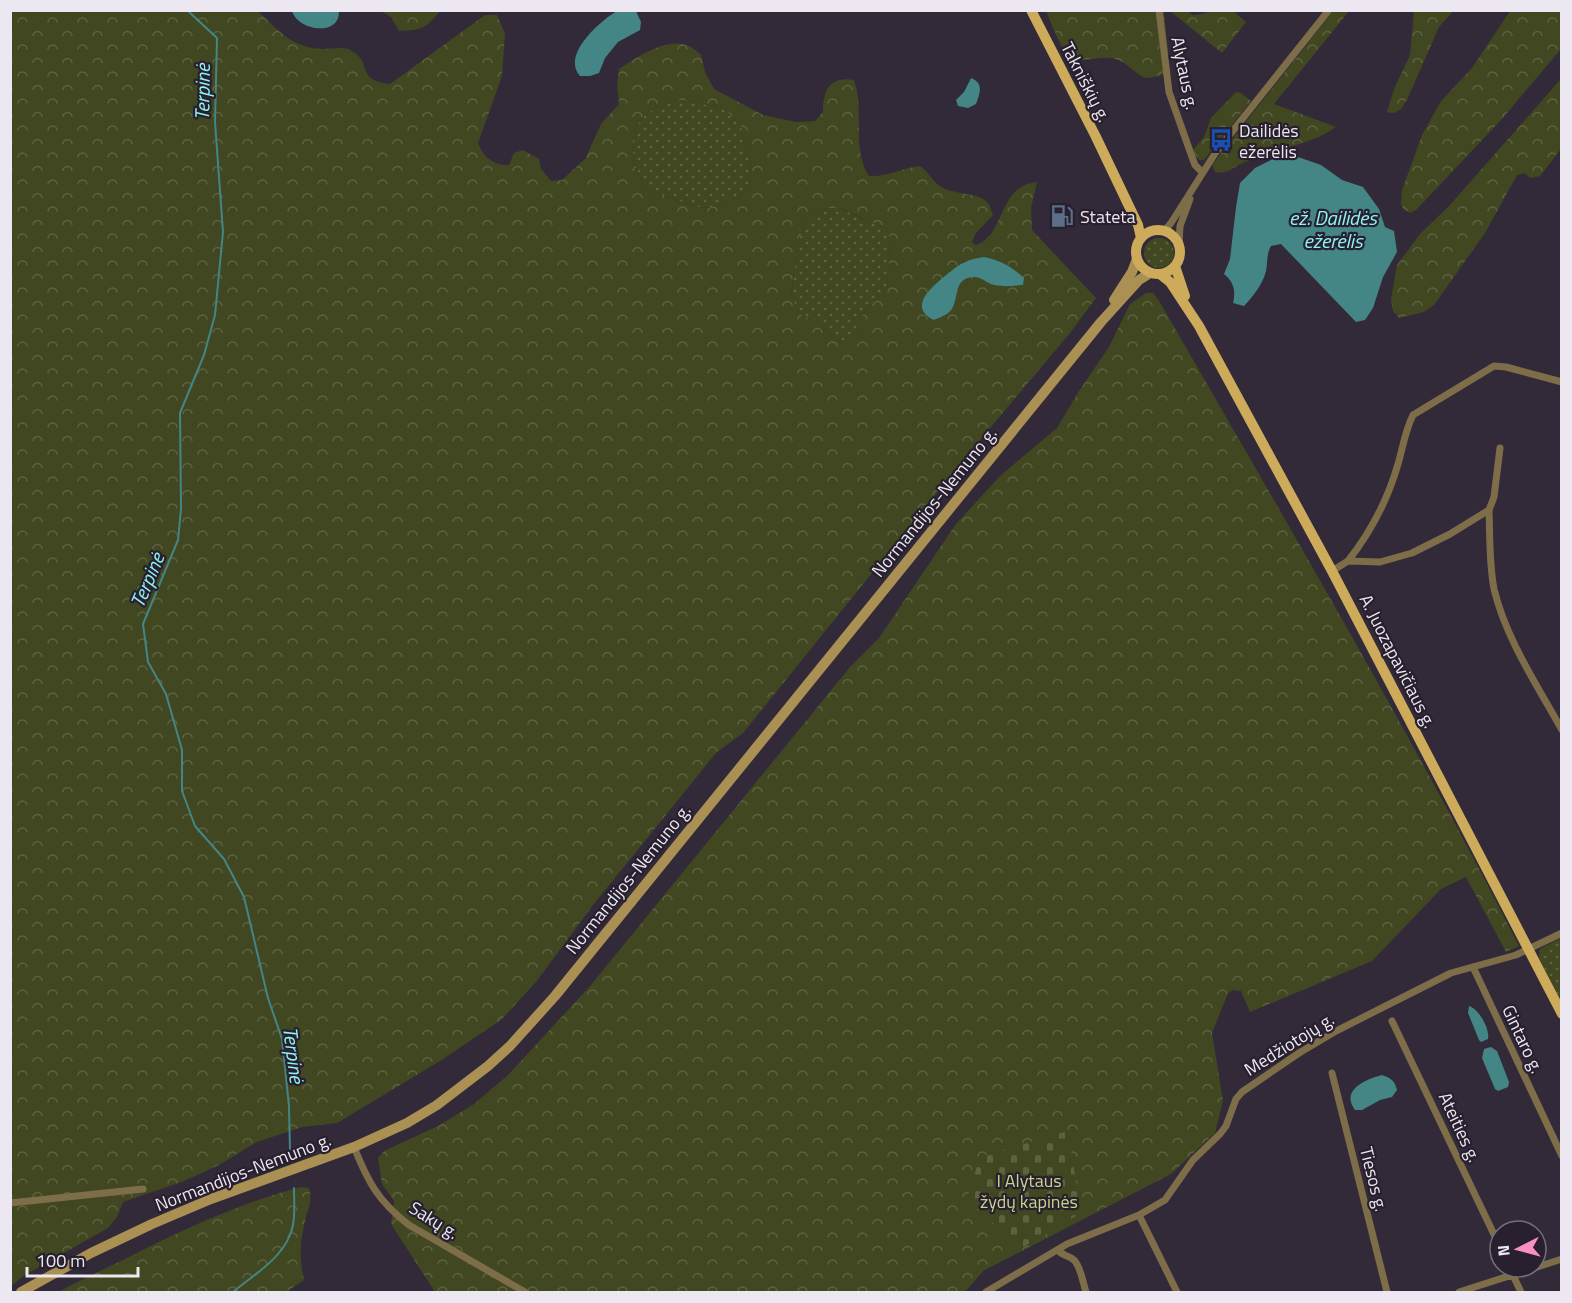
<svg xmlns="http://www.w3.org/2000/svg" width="1572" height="1303" viewBox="0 0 1572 1303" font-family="'Titillium Web',sans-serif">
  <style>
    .grass { fill: url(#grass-dots) }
    .forest { fill: url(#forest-crowns); fill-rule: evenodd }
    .cemetery { fill: url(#cemetery-stones) }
    .water { fill: #448585 }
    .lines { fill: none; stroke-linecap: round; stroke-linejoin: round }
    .stream { stroke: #448585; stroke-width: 2 }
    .street { stroke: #7d6d48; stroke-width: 7 }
    .secondary { stroke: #aa9053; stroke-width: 10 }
    .primary { stroke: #cdab5a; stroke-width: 10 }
    .labels { text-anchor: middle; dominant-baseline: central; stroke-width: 4.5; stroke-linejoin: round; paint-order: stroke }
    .street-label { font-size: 18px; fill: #ece7f0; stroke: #28202e }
    .poi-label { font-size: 18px; fill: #ece7f0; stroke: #28202e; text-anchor: start }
    .park-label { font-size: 18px; fill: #c9d48b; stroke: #28202e }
    .water-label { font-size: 20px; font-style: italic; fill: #8df4f4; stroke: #28202e }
  </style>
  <defs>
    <pattern id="grass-dots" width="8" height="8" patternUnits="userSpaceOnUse" patternTransform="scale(1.5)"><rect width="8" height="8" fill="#414720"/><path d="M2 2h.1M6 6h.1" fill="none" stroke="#5d6241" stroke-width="1.8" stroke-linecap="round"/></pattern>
    <pattern id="forest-crowns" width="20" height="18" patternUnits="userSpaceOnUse" patternTransform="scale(1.5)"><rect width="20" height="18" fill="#414720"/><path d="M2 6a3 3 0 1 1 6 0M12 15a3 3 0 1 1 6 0" fill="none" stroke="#5d6241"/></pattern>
    <pattern id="cemetery-stones" width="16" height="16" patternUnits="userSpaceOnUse" patternTransform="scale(1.5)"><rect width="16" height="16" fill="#414720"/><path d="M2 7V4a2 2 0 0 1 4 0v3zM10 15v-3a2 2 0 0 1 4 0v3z" fill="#5d6241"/></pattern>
  </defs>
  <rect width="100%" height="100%" fill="#322a38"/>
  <path class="grass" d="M682 100 724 108 741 126 751 168 749 187 738 197 709 208 696 207 646 189C622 147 628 108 682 100Z
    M828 208 841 209 887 229 890 240 887 290C871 305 862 310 856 333L843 342 835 339 814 321 801 315 791 297 797 245 806 221 815 213Z
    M1144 253a15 15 0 1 1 30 0a15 15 0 1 1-30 0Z
    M1561 938V1002L1539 958 1540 949Z"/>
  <path class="forest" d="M1334 10 1349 11 1274 104 1336 127C1308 147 1275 147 1245 162 1235 166 1227 175 1215 172L1212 165Z
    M11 11H258C280 32 292 48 324 49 333 49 344 46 352 51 373 63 355 80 390 84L485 15H497L505 34 502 76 478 143C483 157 494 166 509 165L514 153 523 150 539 159 541 169 551 181 562 180 585 159 601 124 619 104 617 85 619 69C637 57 667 36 689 46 693 48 698 52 701 55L705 72 714 89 763 115 796 122 815 121 823 112C823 91 829 76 854 80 865 110 851 148 869 176 888 177 902 168 920 166 927 171 931 178 937 184 951 196 976 191 987 202 990 204 991 211 993 215L976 233 972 242 976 245C1002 236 999 198 1023 186 1026 184 1032 183 1037 182L1031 208 1032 230 1096 298 1070 333 959 465 743 733 716 753 593 905 536 982 501 1020 440 1061 337 1123 302 1127 257 1142 219 1165 184 1181 123 1202 117 1217 108 1228 25 1275 11 1286ZM682 100 724 108 741 126 751 168 749 187 738 197 709 208 696 207 646 189C622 147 628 108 682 100ZM828 208 842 209 887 229 890 241 887 290C871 305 862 310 856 332L843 342 835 339 814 321 801 315 791 297 797 245 806 221 815 213ZM984 257 1023 285C1014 286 1003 287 994 285 986 283 981 276 972 277 954 280 958 294 953 307 950 314 941 317 934 320L963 262Z
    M381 11H440C426 29 421 30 399 31L391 17Z
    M1046 11H1164L1170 73C1163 74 1154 78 1147 78 1138 78 1127 60 1111 58 1099 56 1079 64 1070 56 1060 49 1051 22 1046 11Z
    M1170 11H1187L1193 15 1202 14 1210 11H1233L1246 22 1222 53Z
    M1414 11H1453L1439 27 1407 100 1401 109 1394 113 1387 112 1394 89 1410 55Z
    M1510 11H1561V49L1501 120 1416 210 1410 213 1403 209 1401 203 1402 190 1422 135 1441 101 1472 68Z
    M1561 79V149L1540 176 1531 178 1524 173 1517 175 1485 233 1434 305 1424 312 1399 318 1393 311 1391 299 1397 265 1420 234 1449 206Z
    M1236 92 1241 93 1251 101 1204 160H1199L1192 151 1204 137 1211 118Z
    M1146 293H1153L1158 299C1281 513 1407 726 1519 946L1506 952 1466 877 1441 889 1372 961 1250 1012 1241 991 1233 990 1228 993 1212 1033 1223 1101 1215 1133 1171 1174 983 1271 965 1292H435L391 1224 394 1201 382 1184 378 1158 384 1151 438 1126 474 1104 508 1075 591 985 850 667 879 638 956 524 1000 476 1057 428 1079 391 1109 347 1130 304Z
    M301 1187 309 1188C313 1203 308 1207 305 1221 300 1244 299 1257 304 1280L286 1292H59C79 1280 103 1270 125 1259 182 1230 240 1203 301 1187Z"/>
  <path class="cemetery" d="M1068 1131 1081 1213 1020 1249 967 1198 980 1157Z"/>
  <path class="water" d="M292 11H339C340 37 298 31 292 11Z
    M617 11H636L641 22 640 30 618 42 605 58 599 73 590 76H580C561 55 600 21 617 11Z
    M971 78C984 83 980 93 976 104L968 108 958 106 956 100 964 92Z
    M1298 157 1321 165 1342 180 1363 187 1379 209 1385 227 1394 231 1397 252 1383 277 1373 308 1365 320 1356 322 1281 244 1271 246C1266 255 1268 262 1266 271 1263 284 1253 296 1244 306L1233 303C1236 291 1234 282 1224 274L1230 259 1236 207 1240 183 1255 168 1273 159Z
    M984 257C1000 260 1012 267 1024 278L1023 285C1014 286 1003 287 994 285 986 283 981 276 972 277 954 280 959 294 953 307 950 314 941 317 934 320 907 307 932 287 945 276 951 271 958 265 965 262 971 259 978 258 984 257Z
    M1469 1006C1479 1009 1490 1029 1488 1039L1481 1042 1479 1040 1468 1013Z
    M1491 1047 1497 1051 1509 1082 1508 1087 1498 1091 1495 1089 1482 1058 1484 1049Z
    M1382 1075C1391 1078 1395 1081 1397 1090L1392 1097 1380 1100 1362 1110H1355C1340 1090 1366 1079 1382 1075Z"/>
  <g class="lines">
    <path class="stream" d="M187 10 217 38 215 122 223 232 215 315 204 355 180 413 181 509 178 540 143 624 148 662 166 694 182 750V791L195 826 224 859 244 897 268 998 282 1039 289 1106 290 1151
      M233 1292C252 1276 280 1260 290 1235 296 1221 294 1203 294 1188"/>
    <path class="street" d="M1159 10 1169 92 1192 157 1195 165 1202 172
      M1164 231 1171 223 1216 152 1329 10
      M1179 246 1180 226 1190 199
      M1489 510C1490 536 1489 563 1494 589 1506 639 1537 685 1562 730
      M1348 561C1370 533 1388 499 1398 464 1403 447 1405 431 1413 415L1494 366 1506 367 1562 382
      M1332 571 1348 561 1380 562 1412 553 1450 534 1489 510 1494 497 1500 448
      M1473 967 1562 1156
      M1392 1021 1500 1247
      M1332 1073 1387 1292
      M354 1147C368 1182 378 1201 409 1225L525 1292
      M10 1203 143 1189
      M1139 1215 1177 1292
      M1058 1250C1062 1256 1068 1255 1074 1260 1081 1267 1083 1283 1086 1292
      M1509 1267 1521 1292
      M986 1292 1067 1244 1139 1215 1165 1200 1193 1160 1220 1134 1226 1126 1236 1099 1242 1092 1299 1053 1336 1031 1451 973 1516 955 1562 933
      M1459 1292 1562 1259"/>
    <path class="secondary" d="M1114 300 1132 272 1137 259
      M21 1292 91 1253 152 1224 211 1199 354 1147 407 1123 437 1105 488 1066 510 1046 555 996 1101 322 1139 280 1150 273"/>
    <path class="primary" d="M1031 10 1096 137 1138 225 1141 238
      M1136 252a22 22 0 1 1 44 0a22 22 0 1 1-44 0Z
      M1175 266 1185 296
      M1160 274 1170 282 1199 326 1332 571 1562 1014"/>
  </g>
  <defs>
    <g id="bus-bare" transform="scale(1.8)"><path d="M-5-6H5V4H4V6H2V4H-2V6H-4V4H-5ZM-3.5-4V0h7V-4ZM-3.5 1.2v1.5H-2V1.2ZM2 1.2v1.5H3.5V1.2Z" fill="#1a4fb4" stroke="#28202e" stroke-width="2.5" paint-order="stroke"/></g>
    <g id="fuel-bare" transform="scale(1.8)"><path d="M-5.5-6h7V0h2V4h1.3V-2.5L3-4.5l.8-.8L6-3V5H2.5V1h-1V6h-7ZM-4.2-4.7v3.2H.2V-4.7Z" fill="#5c6f8a" stroke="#28202e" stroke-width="2.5" paint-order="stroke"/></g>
  </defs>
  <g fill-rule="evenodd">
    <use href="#bus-bare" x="1221" y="140"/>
    <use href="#fuel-bare" x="1062" y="216"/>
  </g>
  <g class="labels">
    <g class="street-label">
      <text transform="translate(1185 73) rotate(78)">Alytaus g.</text>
      <text transform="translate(1086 82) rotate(63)">Takniškių g.</text>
      <text transform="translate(934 502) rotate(-51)">Normandijos-Nemuno g.</text>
      <text transform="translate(1398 661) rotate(63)">A. Juozapavičiaus g.</text>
      <text transform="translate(628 879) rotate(-51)">Normandijos-Nemuno g.</text>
      <text transform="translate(1523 1039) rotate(65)">Gintaro g.</text>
      <text transform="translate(1289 1044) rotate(-32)">Medžiotojų g.</text>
      <text transform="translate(1460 1127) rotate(65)">Ateities g.</text>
      <text transform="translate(243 1172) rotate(-21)">Normandijos-Nemuno g.</text>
      <text transform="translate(1374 1179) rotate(76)">Tiesos g.</text>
      <text transform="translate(434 1220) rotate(32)">Sakų g.</text>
    </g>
    <g class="poi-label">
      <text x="1239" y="130">Dailidės<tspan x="1239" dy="21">ežerėlis</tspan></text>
      <text x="1080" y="216">Stateta</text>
    </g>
    <g class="park-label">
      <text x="1029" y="1180">I Alytaus<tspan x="1029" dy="21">žydų kapinės</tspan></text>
    </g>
    <g class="water-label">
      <text transform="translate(202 92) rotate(-89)">Terpinė</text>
      <text x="1333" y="217">ež. Dailidės<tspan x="1333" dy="23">ežerėlis</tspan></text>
      <text transform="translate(147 580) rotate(-67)">Terpinė</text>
      <text transform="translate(294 1055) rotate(83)">Terpinė</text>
    </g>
  </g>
  <rect width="1572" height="1303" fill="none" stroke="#ece7f0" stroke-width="24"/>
  <g transform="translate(1518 1249) rotate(264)"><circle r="28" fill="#28202e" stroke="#76707c" stroke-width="1.5"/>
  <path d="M0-4.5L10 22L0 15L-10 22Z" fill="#fc8fc1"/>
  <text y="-9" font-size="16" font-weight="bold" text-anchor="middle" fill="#ece7f0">N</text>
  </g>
  <path d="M27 1267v9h111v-9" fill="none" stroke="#ece7f0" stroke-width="3"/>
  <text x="36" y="1267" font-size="18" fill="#ece7f0" stroke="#28202e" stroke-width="4.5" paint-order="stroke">100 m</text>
</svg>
